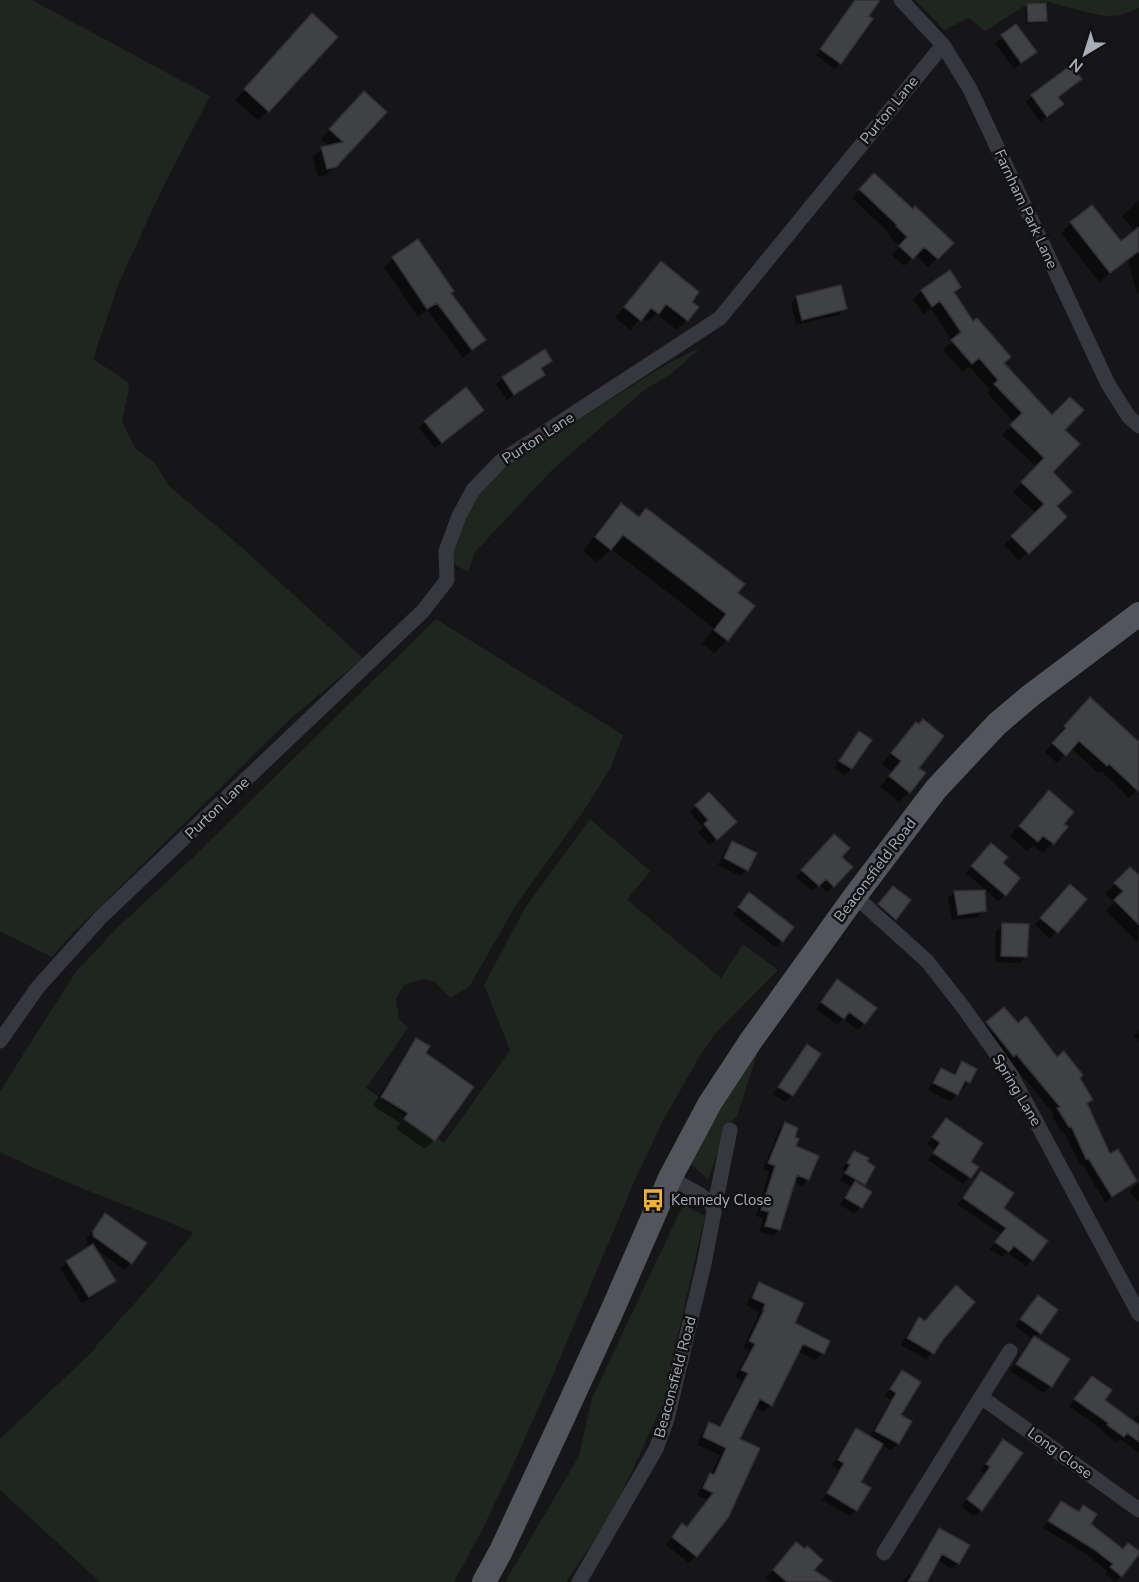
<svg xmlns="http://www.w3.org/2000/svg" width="1139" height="1582" viewBox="0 0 1139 1582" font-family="'Nunito Sans',sans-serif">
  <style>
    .green { fill: #1e261f }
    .shadow { fill: #0007 }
    .building { fill: #404145; stroke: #303034; stroke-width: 1.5 }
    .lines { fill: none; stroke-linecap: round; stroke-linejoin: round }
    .street { stroke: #37383d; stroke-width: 15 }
    .primary { stroke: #53555c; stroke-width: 24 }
    .labels { text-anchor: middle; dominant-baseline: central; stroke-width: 5; stroke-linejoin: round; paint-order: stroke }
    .street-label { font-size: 15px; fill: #a8adb8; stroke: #111113 }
    .poi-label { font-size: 15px; fill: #a8adb8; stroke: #111113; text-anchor: start }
  </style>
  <rect width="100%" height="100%" fill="#161618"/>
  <path class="green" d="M0 0H32L210 96 162 189 118 285 93 359 128 382 129 388 122 421 135 448 154 462 169 486 239 545 363 658 289 720 72 934 52 957 0 931Z
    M915 0H1139V8L1121 15 1106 16 1086 12 1045 1 1026 5 985 31 969 18 944 30Z
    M701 347 671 374 643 391 552 470 475 552 468 572 451 562 453 540 479 489 514 461 625 390 669 363Z
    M436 619 623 735 611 767 583 812 516 905 469 987 450 998 434 981 423 979 404 985 396 999 399 1019 408 1028 366 1088 444 1143 510 1050 484 985 525 908 590 819 650 871 627 900 721 978 743 944 778 970 714 1035 698 1059 665 1117 637 1175 553 1375 509 1474 481 1532 454 1582H100L0 1490V1439L95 1349 96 1346 143 1294 191 1236 192 1232C128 1205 62 1183 0 1152V1091L75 973 117 928 186 864Z
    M758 1051 737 1116 728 1125 708 1179 690 1163 715 1115Z
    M683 1205 705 1216 662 1406 613 1512 566 1582H505L579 1456 592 1398Z"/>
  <path class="shadow" d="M855 0H872L840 63 835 69 816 55Z
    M1028 5 1046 21 1043 23 1026 24 1025 8Z
    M303 25 268 111 258 120 235 100Z
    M1016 26 1035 52 1014 69 995 43Z
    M364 93 335 166 326 175 318 177 313 157 322 149 330 147 321 139Z
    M1032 96 1057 98 1056 110 1040 122 1026 102Z
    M874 175 913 211 952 243 928 267 915 255 904 266 892 255 900 246 889 236 890 234 852 198Z
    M1139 200V295L1136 291 1128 259 1099 282 1061 233 1071 223 1092 207 1120 243 1135 232 1122 216Z
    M418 241 449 293 484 340 463 358 427 310 418 317 384 267 393 258Z
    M661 263 690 302 697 308 677 330 656 314 648 322 642 317 630 330 615 318 651 273Z
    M959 287 953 293 1003 364 1063 430 1051 472 1055 507 1065 517 1019 561 1004 545 1037 514 1013 492 1037 467 1002 435 1015 423 987 393 990 390 969 366 963 372 943 350 952 341 931 309 923 314 913 299 922 291Z
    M797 297 845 308 839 315 796 325 791 304Z
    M550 361 540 370 544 375 537 381 507 400 496 384 503 378Z
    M476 416 435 448 419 428 425 422Z
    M621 505 638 518 646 510 736 593 727 640 714 653 702 644 714 628 611 549 597 562 583 551 608 518Z
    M1082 707 1139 742V788L1129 798 1101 771 1098 773 1071 748 1057 763 1045 752 1059 736 1057 735Z
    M916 724V768L909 792 899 802 880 787 892 772 882 764Z
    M859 733 870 740 851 769 845 775 834 768 853 739Z
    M709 794 728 828 710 845 698 832 703 827 690 812Z
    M1040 802 1066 827 1043 853 1033 845 1027 851 1010 836Z
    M733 843 747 870 740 876 718 865 726 849Z
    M828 843 840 857 833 886 827 892 819 885 812 891 796 877Z
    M984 851 1001 864 1005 895 998 901 966 873Z
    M1130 869 1139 878 1138 943 1106 911 1114 902 1105 894Z
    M955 892 984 910 978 917 952 920 948 898Z
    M1063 893 1085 899 1050 939 1035 925Z
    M886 894 895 919 888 925 873 911Z
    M743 901 782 941 775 947 733 914Z
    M1003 925 1026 956 1020 963 995 962 996 931Z
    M831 988 864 1023 858 1030 843 1019 837 1025 816 1009Z
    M1004 1009 1017 1025 1078 1078 1091 1099 1086 1105 1110 1156 1135 1181 1128 1188 1105 1202 1082 1164 1080 1165 1064 1132 1062 1133 1052 1116 1054 1114 1009 1060 981 1030Z
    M1139 1031V1041L1134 1036Z
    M417 1040 424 1053 434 1140 425 1149 396 1129 400 1123 373 1106 408 1049Z
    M807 1045 819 1054 792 1096 785 1102 773 1094 800 1052Z
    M962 1063 969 1082 963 1089 960 1087 956 1094 950 1101 928 1090 935 1076 941 1070 953 1075 956 1069Z
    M946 1119 969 1162 976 1167 963 1184 928 1160 935 1150 927 1144 940 1126Z
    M785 1124 808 1179 801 1186 794 1182 779 1230 773 1236 759 1232 763 1218 756 1216 769 1172 763 1169 779 1130Z
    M855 1153 864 1184 861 1187V1207L854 1213 840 1205 851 1187 840 1180 845 1172 842 1169 848 1160Z
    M982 1173 1032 1260 1026 1266 1007 1252 1002 1257 990 1249 1001 1234 958 1205 975 1179Z
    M1139 1182V1202L1129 1192Z
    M105 1215 145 1244 125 1270 93 1247 114 1281 107 1287 82 1303 60 1268 67 1262 92 1246 87 1243V1238Z
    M760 1284 793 1324 828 1342 823 1353 815 1360 798 1351 771 1405 764 1412 754 1407 738 1439 696 1556 689 1563 666 1545 676 1532 686 1528 707 1500 697 1495 704 1482 711 1475 720 1455 697 1445 703 1431 710 1424 718 1428 742 1381 735 1377 749 1351 743 1348 758 1317H757L759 1312 746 1305 753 1291Z
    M1038 1297 1039 1333 1034 1338 1068 1360 1050 1386 1044 1393 1010 1371 1027 1344 1033 1339 1015 1326Z
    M919 1319 951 1328 926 1359 901 1345 912 1326Z
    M902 1372 899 1415 910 1421 898 1444 891 1450 881 1444 859 1482 856 1510 850 1516 822 1500 839 1470 832 1466 850 1437 856 1430 869 1438 891 1400 885 1396 896 1378Z
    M1092 1378 1103 1400 1132 1422 1139 1413V1453L1120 1439 1117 1443 1102 1432 1103 1430 1069 1406Z
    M1003 1441 981 1510 974 1516 961 1506 985 1474 980 1471 997 1448Z
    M1061 1503 1078 1513 1083 1507 1089 1524 1121 1576 1115 1582 1105 1574 1107 1571 1086 1554 1043 1528 1055 1509Z
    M939 1530 958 1563 952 1569 937 1560 925 1582H902L909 1574 911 1576 933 1536Z
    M789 1552 812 1570 829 1582H770L766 1578Z"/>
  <path class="building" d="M855 0H880L869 16 873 19 841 64 820 49Z
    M1046 3 1047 21 1028 22 1027 4Z
    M312 13 338 37 269 112 244 89Z
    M1016 24 1037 52 1021 63 1001 35Z
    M1071 65 1082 79 1058 97 1064 104 1047 117 1031 95Z
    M364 91 387 112 336 167 327 169 321 147 343 142 329 129Z
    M874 173 913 209 915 206 954 243 938 259 924 247 913 259 899 246 907 237 896 226 897 225 859 189Z
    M1092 205 1121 241 1139 227V251L1110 273 1070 222Z
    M418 239 454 291 451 293 486 340 472 350 437 303 427 309 392 257Z
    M661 261 699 292 692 302 699 307 688 321 666 304 659 314 651 308 641 321 624 307Z
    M950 270 961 287 954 292 973 321 977 318 1011 357 1004 363 1052 415 1070 397 1084 410 1065 430 1080 444 1053 472 1072 492 1057 506 1067 517 1029 554 1011 536 1044 504 1021 482 1044 458 1010 425 1022 413 994 384 998 380 979 358 972 364 951 340 961 332 940 301 932 307 921 290Z
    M841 285 847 309 802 320 796 296Z
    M545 349 552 361 541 368 545 375 514 395 502 377Z
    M466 387 484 410 442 443 424 421Z
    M621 503 639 517 646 508 745 584 738 593 755 606 728 641 714 630 726 614 623 535 611 550 595 537Z
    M1090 697 1139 742V792L1109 764 1107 766 1079 741 1066 756 1052 743 1066 728 1064 726Z
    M923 719 944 736 919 768 926 773 910 793 889 776 901 761 891 753 916 722 919 724Z
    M859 731 872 740 852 769 839 761Z
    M1049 790 1074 812 1064 824 1068 827 1054 844 1043 836 1038 842 1019 826Z
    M709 792 737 822 717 840 704 824 708 820 695 805Z
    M834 834 850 848 842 857 853 867 834 887 826 879 819 886 801 870Z
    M732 841 757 853 748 871 724 858Z
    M991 843 1008 857 1003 863 1020 878 1006 896 971 866Z
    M1130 867 1139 875V925L1114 900 1123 891 1114 883Z
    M1070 884 1087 899 1058 933 1040 918Z
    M893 886 911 900 896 920 878 904Z
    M985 890 986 911 958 915 954 891Z
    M749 892 794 927 783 942 738 907Z
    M1002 923 1029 924 1027 957 1001 956Z
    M837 979 877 1008 865 1024 849 1012 844 1019 821 1002Z
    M1004 1007 1018 1023 1026 1016 1057 1057 1064 1051 1083 1075 1080 1078 1093 1100 1087 1103 1110 1154 1118 1149 1137 1181 1112 1197 1088 1158 1086 1159 1071 1126 1069 1127 1057 1108 1060 1107 1016 1054 1014 1057 986 1022Z
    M416 1038 430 1046 426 1053 474 1087 435 1141 404 1119 408 1113 381 1097Z
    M807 1044 821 1054 793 1096 778 1087Z
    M962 1061 977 1069 970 1083 965 1081 958 1095 933 1083 941 1068 955 1075Z
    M946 1118 983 1143 971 1162 979 1167 971 1178 933 1153 940 1143 932 1137Z
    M785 1122 798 1128 795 1137 799 1139 796 1146 819 1156 809 1180 797 1175 780 1230 765 1226 769 1212 761 1210 775 1166 768 1163Z
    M854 1151 869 1158 867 1161 875 1167 865 1185 845 1173 850 1165 847 1163Z
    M981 1171 1014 1193 1004 1208 1048 1241 1033 1261 1014 1246 1009 1252 995 1242 1006 1228 963 1198Z
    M855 1181 872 1192 862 1208 845 1198Z
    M105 1213 147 1243 132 1264 93 1236V1231Z
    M93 1244 116 1281 89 1297 66 1261Z
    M759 1282 804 1303 795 1323 830 1341 824 1354 803 1344 772 1406 760 1399 740 1439 760 1448 728 1518 697 1557 672 1537 682 1523 687 1527 713 1493 703 1488 710 1473 714 1475 726 1448 703 1437 709 1422 720 1427 748 1373 741 1370 755 1344 749 1341 764 1310H763L765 1304 752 1298Z
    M956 1285 975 1302 942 1341 934 1354 907 1338 919 1317 925 1321Z
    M1038 1295 1058 1310 1041 1334 1020 1319Z
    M1034 1336 1070 1359 1052 1387 1016 1364Z
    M902 1370 921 1382 901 1415 912 1421 899 1444 875 1431 896 1393 890 1389Z
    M1092 1376 1112 1390 1105 1400 1139 1425V1442L1127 1433 1124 1437 1107 1425 1108 1423 1074 1399Z
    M856 1428 883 1444 861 1482 871 1488 857 1511 827 1493 844 1463 838 1460Z
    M1003 1439 1023 1453 982 1511 967 1499 990 1467 986 1464Z
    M1061 1501 1079 1512 1083 1505 1097 1514 1091 1524 1123 1549 1128 1543 1139 1551V1554L1122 1577 1110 1567 1113 1564 1092 1548 1048 1521Z
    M939 1528 970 1545 959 1564 942 1554 927 1582H908Z
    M796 1542 805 1549 807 1546 823 1560 814 1570 832 1582H787L773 1570Z"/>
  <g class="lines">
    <path class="street" d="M901 0 943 45 970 89 1108 384 1129 417 1139 426
      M855 896 927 961 963 1007 1010 1073 1139 1314
      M0 1041 38 987 101 917 423 611 447 580 446 551 459 516 473 490 501 461 720 318 943 45
      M713 1205 718 1190 730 1130
      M1010 1351 981 1397 1139 1510
      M884 1553 981 1397
      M579 1582 656 1449 667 1419 704 1264 714 1212 713 1205 699 1194 670 1178"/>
    <path class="primary" d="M484 1582 501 1551 562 1420 612 1311 670 1178 710 1103 750 1042 855 896 936 789 997 724 1030 696 1139 614"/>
  </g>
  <defs>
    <g id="bus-bare" transform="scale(1.8)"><path d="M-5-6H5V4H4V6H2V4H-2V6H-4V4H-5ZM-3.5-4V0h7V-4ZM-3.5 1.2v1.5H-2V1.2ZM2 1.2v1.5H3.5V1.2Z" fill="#f2b134" stroke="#111113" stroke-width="2.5" paint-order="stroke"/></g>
  </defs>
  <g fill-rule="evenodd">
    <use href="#bus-bare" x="653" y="1200"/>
  </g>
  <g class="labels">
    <g class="street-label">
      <text transform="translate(889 110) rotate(-51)">Purton Lane</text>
      <text transform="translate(1026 209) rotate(65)">Farnham Park Lane</text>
      <text transform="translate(538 438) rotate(-33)">Purton Lane</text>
      <text transform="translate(217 808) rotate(-44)">Purton Lane</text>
      <text transform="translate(875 870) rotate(-53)">Beaconsfield Road</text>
      <text transform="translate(1017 1090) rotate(59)">Spring Lane</text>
      <text transform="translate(675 1377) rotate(-75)">Beaconsfield Road</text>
      <text transform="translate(1060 1453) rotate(36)">Long Close</text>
    </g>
    <g class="poi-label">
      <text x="671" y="1200">Kennedy Close</text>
    </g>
  </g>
  <g transform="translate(1085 54) rotate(218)" stroke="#111113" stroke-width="4.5" paint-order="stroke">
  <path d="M0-4.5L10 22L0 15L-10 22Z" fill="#a8adb8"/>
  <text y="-9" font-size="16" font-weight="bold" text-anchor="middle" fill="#a8adb8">N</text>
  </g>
</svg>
